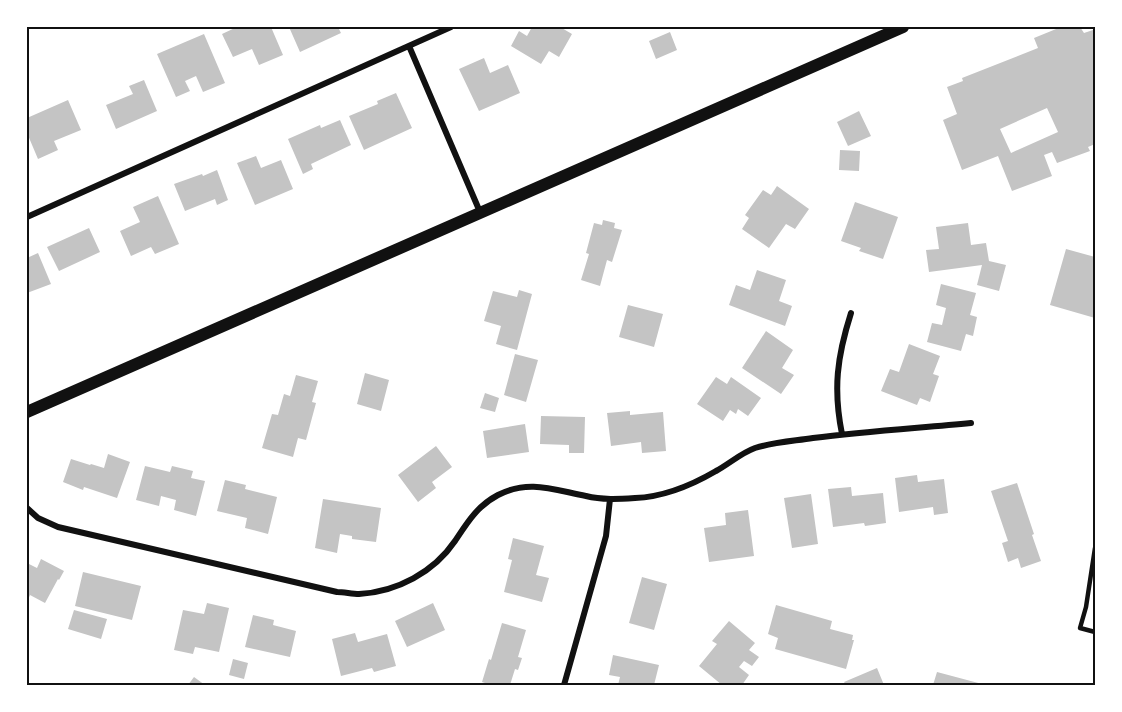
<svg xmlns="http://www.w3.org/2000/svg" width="1122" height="712" viewBox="0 0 1122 712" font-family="'Golos Text',sans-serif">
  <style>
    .building { fill: #c4c4c4; fill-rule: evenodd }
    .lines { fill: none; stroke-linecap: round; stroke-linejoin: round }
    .service { stroke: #111; stroke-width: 4.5 }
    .minor { stroke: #111; stroke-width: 6 }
    .secondary { stroke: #111; stroke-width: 12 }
    .neatline { fill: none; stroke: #111; stroke-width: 2 }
  </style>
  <rect width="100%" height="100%" fill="#fff"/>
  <path class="building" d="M237 27H271L283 55 259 65 252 49 233 57 222 34Z
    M289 27H338L341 33 300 52Z
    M532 27H560L572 34 559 57 549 51 541 64 511 46 519 31 527 36Z
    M1061 27H1080L1084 33 1093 30 1095 36V144L1088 147 1090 151 1057 163 1052 152 1044 155 1052 176 1012 191 998 156 962 170 943 120 957 114 947 87 963 81 962 78 1038 48 1034 38ZM1047 108 1058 132 1011 153 1000 129Z
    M670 32 677 50 656 59 649 41Z
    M204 34 225 83 203 92 196 76 185 81 190 91 176 97 157 54Z
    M484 58 490 73 508 65 520 93 479 111 459 69Z
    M144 80 157 111 116 129 106 105 133 94 129 86Z
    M396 93 412 128 364 150 349 116 378 104 377 101Z
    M68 100 81 130 54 141 58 150 38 159 27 133V118Z
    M859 111 871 136 848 146 837 122Z
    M340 120 351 145 311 164 313 169 303 174 288 139 320 125 321 128Z
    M840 150 860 151 859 171 839 170Z
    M256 156 261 168 281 160 293 189 255 205 237 163Z
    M217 170 228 200 217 205 215 199 185 211 174 184 202 174 203 176Z
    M777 186 809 209 795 229 786 224 769 248 742 229 749 218 745 215 763 190 771 195Z
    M158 196 179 244 155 254 151 247 131 256 120 231 140 222 133 207Z
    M855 202 898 217 883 259 859 251 861 248 841 241Z
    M603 220 615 223 614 228 622 230 612 262 607 260 600 286 581 280 589 254 586 253 594 223 602 225Z
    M968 223 971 245 986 243 989 261 1006 265 999 291 977 285 982 265 929 272 926 250 939 249 936 227Z
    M89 228 100 252 59 271 47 247Z
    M1066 249 1095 257V318L1050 305Z
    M38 253 51 284 27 293V258Z
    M757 270 786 280 779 301 792 306 785 326 729 305 736 285 750 290Z
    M941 284 976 293 970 315 977 317 973 336 966 334 961 351 927 342 932 323 942 325 946 308 936 305Z
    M519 290 532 294 517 350 496 344 501 326 484 321 493 291 517 297Z
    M628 305 663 314 654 347 619 337Z
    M766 331 793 350 782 368 794 375 781 394 742 368Z
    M909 344 940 356 933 374 939 376 930 402 920 398 917 405 881 391 890 369 899 372Z
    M515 354 538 360 526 402 504 395Z
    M365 373 389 380 381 411 357 404Z
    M296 375 318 381 312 402 316 403 306 440 298 438 293 457 262 448 272 414 278 415 284 394 290 396Z
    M716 377 727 384 731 377 761 398 748 416 738 409 736 414 730 410 723 421 697 404Z
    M485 393 499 398 495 412 480 408Z
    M630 411V415L663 412 666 451 642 453 641 442 611 446 607 413Z
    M541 416 585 417 584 453H569V445L540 444Z
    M525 424 529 452 487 458 483 431Z
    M436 446 452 467 432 482 436 488 418 502 398 475Z
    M108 454 130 462 117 498 84 487 83 490 63 482 71 459 90 465 91 464 104 468Z
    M145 466 170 472 172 466 193 471 191 478 205 481 196 516 174 510 176 500 161 496 159 506 136 500Z
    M917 475 918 482 944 479 948 513 934 515 933 507 899 512 895 478Z
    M225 480 246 485 245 489 277 497 268 534 245 528 247 518 217 511Z
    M1017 483 1034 534 1032 535 1041 561 1021 568 1018 558 1008 562 1002 543 1008 541 991 491Z
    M851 487 852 496 883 493 886 523 865 526 864 523 833 527 828 489Z
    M811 494 818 544 792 548 784 498Z
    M323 499 381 508 376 542 352 539V536L340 534 337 553 315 548Z
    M748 510 754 556 709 562 704 528 726 525 725 513Z
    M513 538 544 546 536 575 549 578 542 602 504 592 512 560 508 559Z
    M41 559 64 571 59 580 58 579 45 603 30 595 27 602V563L37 568Z
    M83 572 141 586 132 620 75 606Z
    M642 577 667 584 654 630 629 623Z
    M207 603 229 608 219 652 195 647 193 654 174 650 183 610 204 614Z
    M433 603 445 630 407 647 395 621Z
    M776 605 832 621 830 629 853 635 852 640H854L846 669 775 649 778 638 768 634Z
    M74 610 107 619 101 639 68 629Z
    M253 615 274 620 273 625 296 631 290 657 245 647Z
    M729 621 755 643 749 650 759 657 752 666 744 661 739 667 749 675 742 685H722L699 666 717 644 712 641Z
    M502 623 526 630 518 657 522 658 518 670 515 669 510 685H491L482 682 489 659 491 660Z
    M355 633 358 642 387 634 396 666 374 672 372 668 341 676 332 639Z
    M613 655 659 665 654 685H618L620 677 609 675Z
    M233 659 248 663 244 679 229 675Z
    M877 668 884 685H846L844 682Z
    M937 672 982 684V685H933Z
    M194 677 205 685H188Z"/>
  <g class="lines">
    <path class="service" d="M1095 548 1086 607 1080 628 1095 632"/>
    <path class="minor" d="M409 46 480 212
      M27 217 451 27
      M842 434C833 389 837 357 851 313
      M27 508 38 518 58 527 337 592C344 592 352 594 359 594 397 592 434 572 455 541 467 523 477 506 498 495 529 479 554 490 586 496 602 500 619 499 635 498 664 497 692 485 716 471 729 464 741 453 755 448 774 442 794 441 813 438 866 431 919 428 971 423
      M564 685 606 536 610 499"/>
    <path class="secondary" d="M27 412 903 27"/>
  </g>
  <rect width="1122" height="712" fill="none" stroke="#ffffff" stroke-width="57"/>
  <rect x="28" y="28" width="1066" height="656" class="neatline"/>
</svg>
